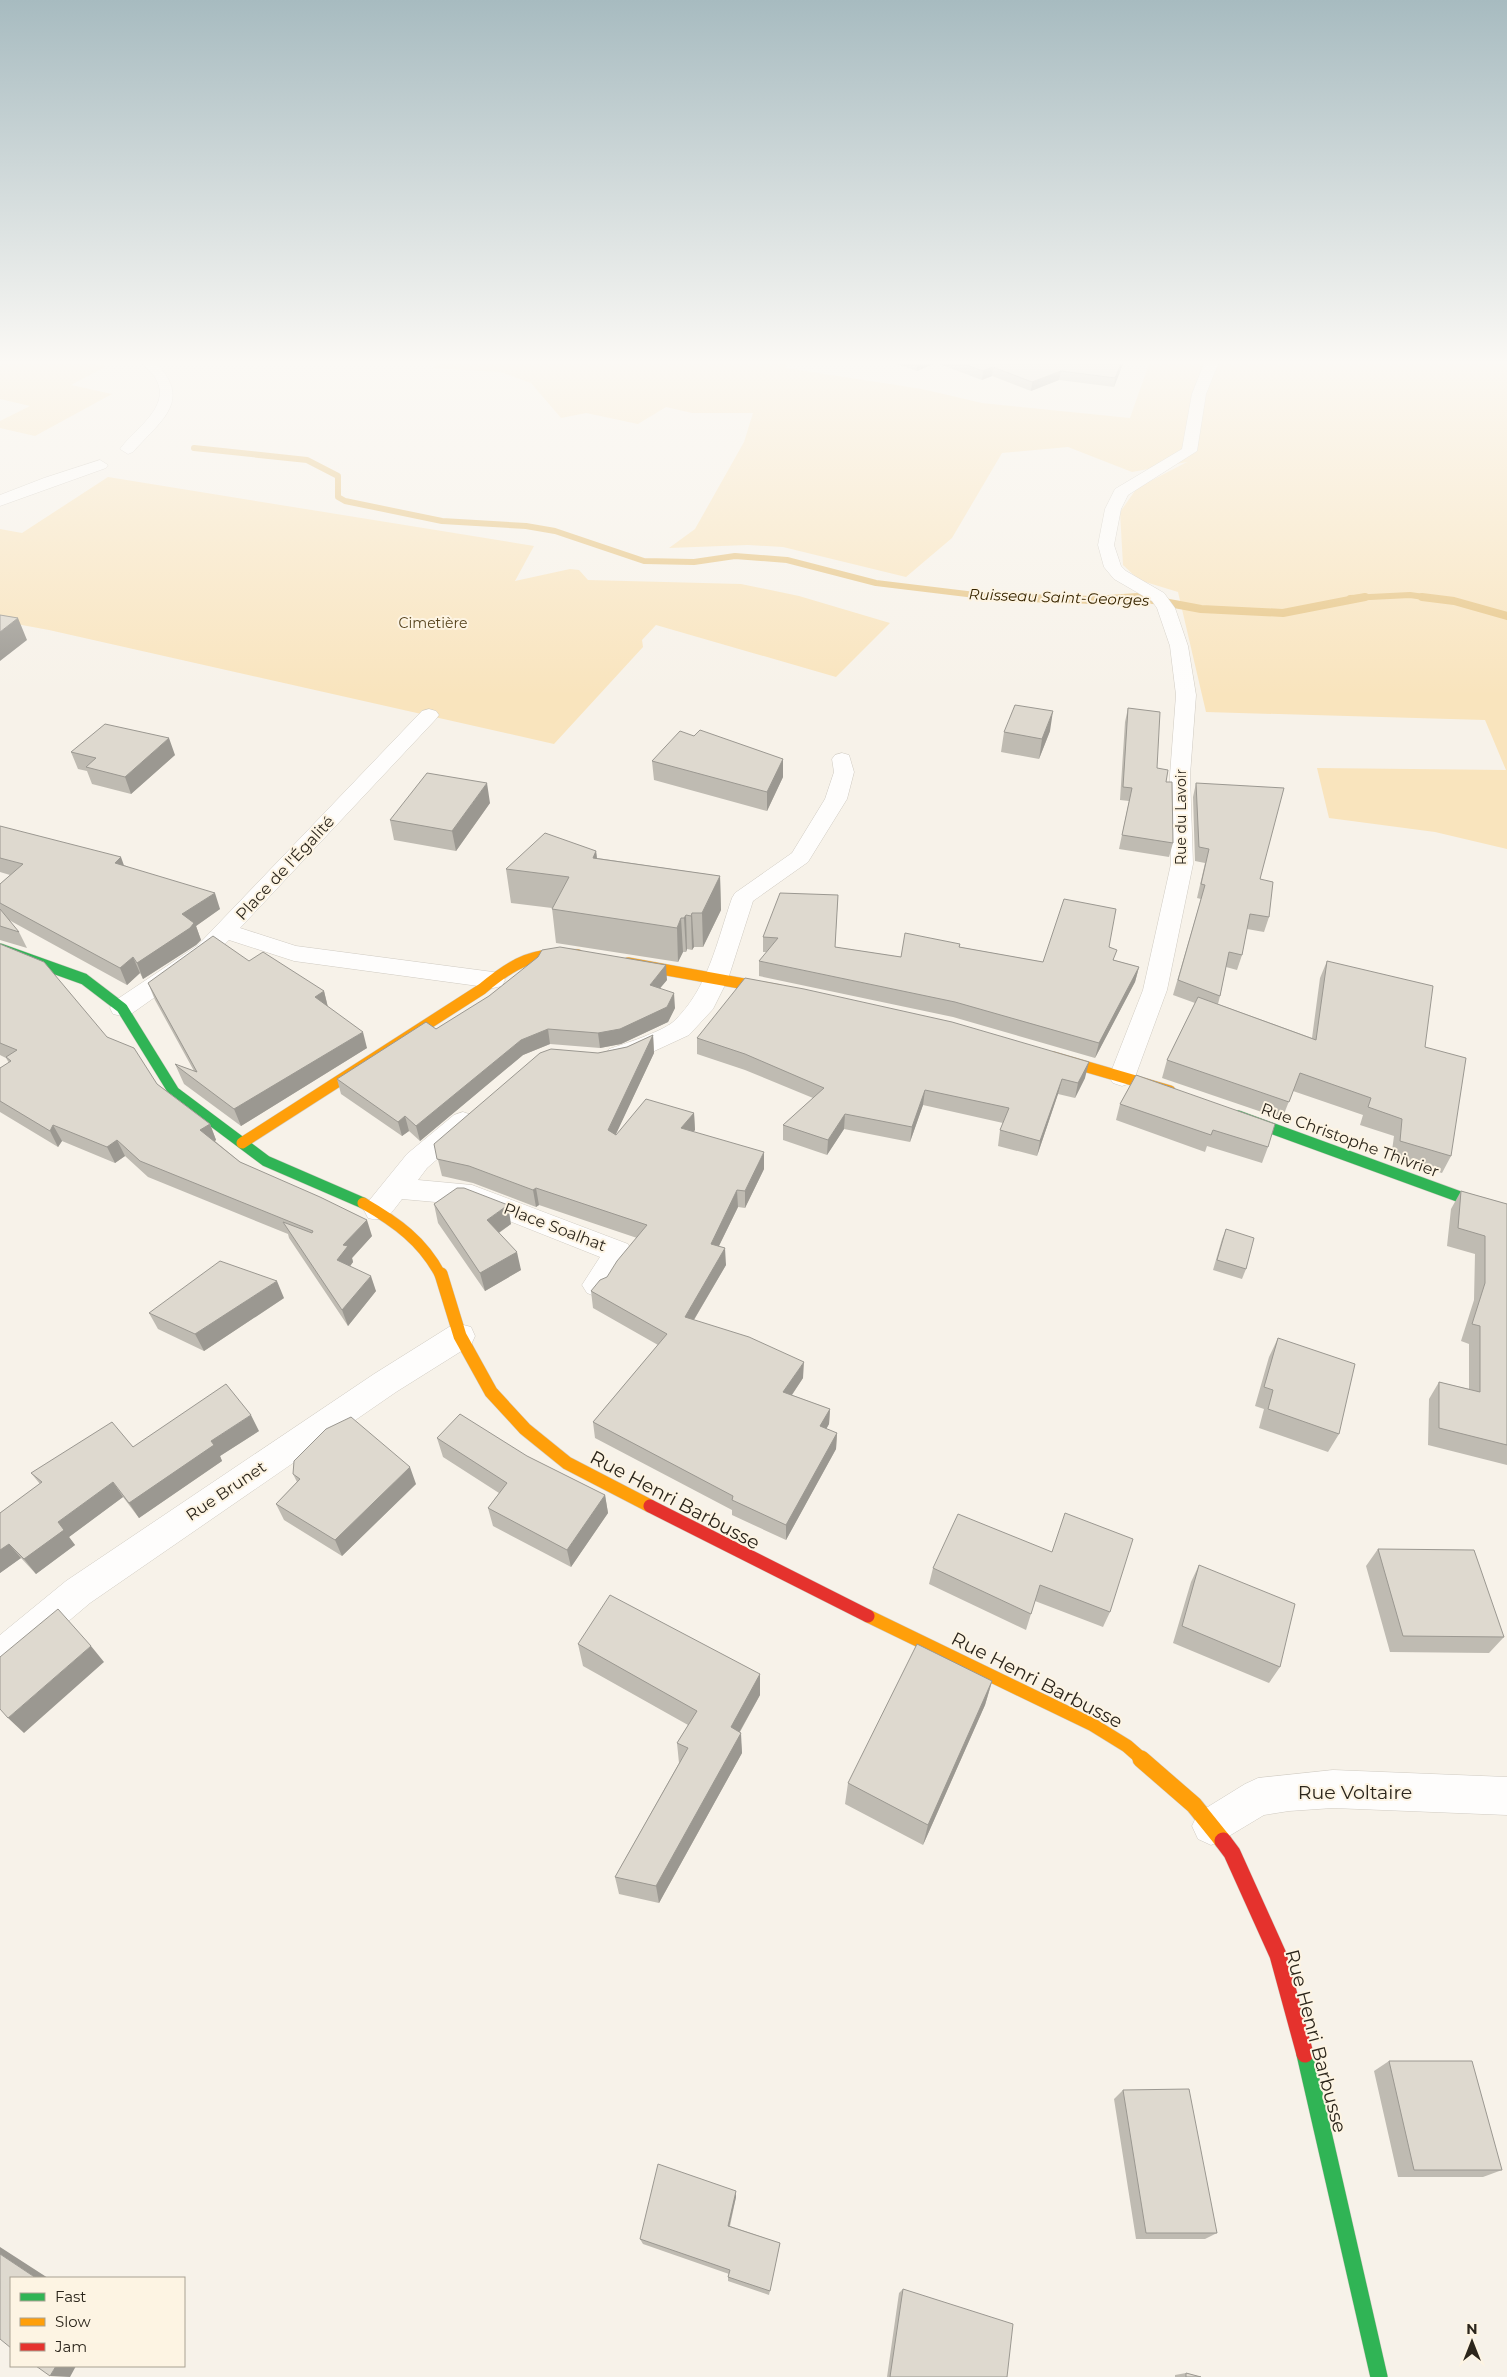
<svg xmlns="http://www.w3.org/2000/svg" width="1507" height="2377" viewBox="0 0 1507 2377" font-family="Montserrat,sans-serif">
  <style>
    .green { fill: #f9e4bd }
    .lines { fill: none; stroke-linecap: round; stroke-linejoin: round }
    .stream-far1 { stroke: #e7c584; stroke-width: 6 }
    .stream { stroke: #e7c584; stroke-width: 8 }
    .street-casing { stroke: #d0cbc2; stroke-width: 1 }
    .fast-far1-casing { stroke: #d0cbc2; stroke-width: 12 }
    .fast-casing { stroke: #d0cbc2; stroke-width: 18 }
    .slow-far2-casing { stroke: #d0cbc2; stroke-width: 12 }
    .slow-far1-casing { stroke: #d0cbc2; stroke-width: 14 }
    .slow-casing { stroke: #d0cbc2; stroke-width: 18 }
    .jam-far1-casing { stroke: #d0cbc2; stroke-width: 14 }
    .jam-casing { stroke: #d0cbc2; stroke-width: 18 }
    .street { fill: #fefdfc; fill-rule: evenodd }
    .fast-far1 { stroke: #30b455; stroke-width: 11 }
    .fast { stroke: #30b455; stroke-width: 17 }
    .slow-far2 { stroke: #ff9f0a; stroke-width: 11 }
    .slow-far1 { stroke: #ff9f0a; stroke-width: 13 }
    .slow { stroke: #ff9f0a; stroke-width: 17 }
    .jam-far1 { stroke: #e5322d; stroke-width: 13 }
    .jam { stroke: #e5322d; stroke-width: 17 }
    .wall { fill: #bfbbb2 }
    .shaded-wall { fill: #9b9891 }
    .building { fill: #ded9cf; stroke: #9b9891 }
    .labels { text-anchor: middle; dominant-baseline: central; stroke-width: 4; stroke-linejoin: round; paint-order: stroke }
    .far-park-label { font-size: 14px; fill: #55421c; stroke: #fdf4e3 }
    .far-street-label { font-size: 14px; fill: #2c261c; stroke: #fdf4e3 }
    .far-water-label { font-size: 15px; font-style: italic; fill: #382600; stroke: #fdf4e3 }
    .street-label { font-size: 16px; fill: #2c261c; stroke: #fdf4e3 }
    .near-street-label { font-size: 19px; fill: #2c261c; stroke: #fdf4e3 }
  </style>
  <rect width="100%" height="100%" fill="#f7f2e9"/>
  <path class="green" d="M0 364H94L107 366 71 385 112 394 35 436 0 428V421L30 406 0 399Z
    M438 364H788L786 368 922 389 982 403 1130 418 1149 364H1507V849L1435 832 1329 818 1317 768 1506 770 1485 720 1206 712 1178 592 1139 580 1123 565 1120 512 1137 488 1187 462 1132 472 1068 447 1002 453 952 538 906 577 783 547 748 545 669 548 695 529 744 442 753 413H692L666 407 638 424 586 413 561 418 531 383 500 372 432 368Z
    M108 477 534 546 515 581 570 569 579 570 588 580 741 584 799 596 890 623 836 677 656 625 642 640 643 647 554 744 49 630 0 621V529L22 533Z"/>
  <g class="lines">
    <path class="stream-far1" d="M194 448 307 460 338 476V497L345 501 442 521 526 526 555 531 644 561 694 562 735 556 787 560 876 583 1000 598
      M1125 598H1142
      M1350 598 1410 595 1431 598"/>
    <path class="stream" d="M990 597 1094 600 1137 597 1201 609 1283 613 1365 597
      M1422 597 1454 601 1507 616"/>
    <g class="street-casing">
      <path id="street" d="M143 364H157C193 402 159 422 133 452L128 454 120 449C134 429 172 407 156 379 153 374 147 369 143 364Z
        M1204 364H1218L1206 394 1197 451 1128 495 1121 509 1114 545 1121 566 1126 571 1164 593 1175 608 1188 646 1196 695 1190 775 1193 864 1167 990 1135 1077 1131 1083 1122 1086 1113 1083 1109 1077 1143 990 1171 864 1170 775 1176 695 1170 646 1157 608 1152 601 1114 579 1104 567 1098 545 1105 509 1115 489 1182 449 1192 394Z
        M100 460 108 465 106 468 0 506V495L44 478Z
        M429 709 436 711 439 715 436 719 240 928 296 946 493 972 502 974 505 980 502 986 493 988 294 961 229 940 213 956 131 1014 122 1016 113 1014 110 1008 113 1002 197 946 422 711Z
        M842 753 849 755 854 772 847 799 808 862 753 901 728 979 713 1009 689 1035 637 1059 618 1064 609 1061 605 1055 609 1049C624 1044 661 1032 673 1022 708 990 717 941 732 898L735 893 792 853 825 799 834 772 832 759 835 755Z
        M463 1112 472 1115 476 1122 472 1129 427 1168 418 1180 472 1185 628 1244 632 1252 607 1293 597 1297 587 1293 582 1285 600 1257 469 1205 402 1199C392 1212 386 1223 368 1218L364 1210 368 1202 407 1154 454 1115Z
        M460 1324 471 1327 475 1336 471 1345 396 1392 90 1603 12 1669 0 1674V1635L66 1581 374 1374 449 1327Z
        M1333 1770 1507 1777V1815L1333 1808 1289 1811 1264 1815 1224 1839 1211 1845 1198 1839 1192 1826 1198 1813 1245 1784 1258 1778Z"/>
    </g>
    <g class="fast-far1-casing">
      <path id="fast-far1" d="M0 949 84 979 122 1008 174 1092 266 1161 363 1203
        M1238 1116 1507 1214"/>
    </g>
    <g class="fast-casing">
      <path id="fast" d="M1305 2054 1379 2377"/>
    </g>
    <g class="slow-far2-casing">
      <path id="slow-far2" d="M628 963 778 990
        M1053 1057 1170 1091
        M242 1143 482 989C514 962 535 951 578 955
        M363 1203C396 1222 423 1241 441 1276"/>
    </g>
    <g class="slow-far1-casing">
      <path id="slow-far1" d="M441 1274 460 1336 491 1392 525 1429 567 1463 650 1506
        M868 1616 1093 1725 1127 1746 1143 1760"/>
    </g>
    <g class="slow-casing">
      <path id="slow" d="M1141 1759 1194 1805 1223 1841"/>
    </g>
    <g class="jam-far1-casing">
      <path id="jam-far1" d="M650 1506 868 1616"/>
    </g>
    <g class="jam-casing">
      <path id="jam" d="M1223 1841 1232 1853 1278 1955 1305 2054"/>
    </g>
    <use href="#street" class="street"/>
    <use href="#fast-far1" class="fast-far1"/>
    <use href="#fast" class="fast"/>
    <use href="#slow-far2" class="slow-far2"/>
    <use href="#slow-far1" class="slow-far1"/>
    <use href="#slow" class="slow"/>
    <use href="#jam-far1" class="jam-far1"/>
    <use href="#jam" class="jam"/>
  </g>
  <path class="wall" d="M897 364H933L917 371Z
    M939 364H1123L1114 387 1059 380 1031 391 992 376 982 380Z
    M1128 708 1157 768 1166 782 1173 843 1169 857 1119 849 1129 801 1120 800 1125 722Z
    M1050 731 1039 759 1001 752 1004 732Z
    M71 752 175 755 131 794 92 784 87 771 78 769Z
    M783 759V777L767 811 654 780 652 761Z
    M1196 783 1260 879 1269 917 1264 932 1247 929 1242 955 1237 970 1226 967 1220 996 1218 1004 1312 1038 1320 978 1327 961 1425 1047 1451 1156 1442 1173 1391 1158 1394 1136 1360 1125 1363 1115 1293 1091 1282 1119 1162 1078 1167 1060 1195 1003 1173 995 1201 899 1197 898 1205 863 1195 861 1193 797Z
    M490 803 456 851 394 840 390 820Z
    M0 827 124 865 220 909 196 926 201 940 196 945 143 979 140 973 127 985 9 920 19 932 27 948 0 940V884L10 875 0 872Z
    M596 851 597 858 720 876 721 910 703 947H694L692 950 687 949 686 952H683L678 962 556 943 552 908 511 903 506 869Z
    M838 895 835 947 901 957 960 947 1043 962 1109 947 1114 960 1139 967 1135 982 1095 1058 953 1017 759 976V961L767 952H763V937Z
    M0 944 107 1037 157 1084 210 1124 216 1140 215 1141 240 1162 372 1236 352 1258 353 1262 350 1266 376 1291 348 1326 289 1238 288 1234 148 1177 125 1156 115 1163 62 1141 58 1147 0 1112V1068L9 1063 6 1058 0 1055Z
    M249 961 324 991 328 1007 367 1048 241 1126 184 1084 175 1064 194 1071 155 1000 148 983Z
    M667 980 660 988 675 1008 668 1022 621 1044 600 1048 550 1044 523 1055 420 1141 409 1131 402 1136 341 1094 337 1079 436 1029Z
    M653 1035 654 1053 615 1135H616L694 1113 695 1130 693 1132 764 1169 745 1208 738 1207 719 1246 726 1265 694 1320 803 1378 792 1395 830 1409 829 1424 826 1429 837 1433 836 1449 786 1540 732 1515V1510L595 1438 593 1422 658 1345 593 1308 591 1291 607 1277 637 1238 539 1205 536 1207 473 1183 442 1176 434 1144 598 1053 627 1047Z
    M697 1038 1085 1078 1075 1098 1058 1094 1037 1156 998 1146 1000 1130 1003 1123 923 1105 910 1142 844 1129 827 1155 783 1140V1125L813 1098 745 1070 697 1054Z
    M1136 1075 1268 1147 1262 1163 1207 1146 1205 1152 1116 1120 1120 1104Z
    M1461 1191 1507 1204V1465L1428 1445 1429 1399 1439 1382 1469 1389V1344L1461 1341 1474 1300 1475 1254 1447 1246 1451 1209Z
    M434 1204 511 1224 499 1233 521 1270 485 1291 438 1223Z
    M1226 1229 1246 1269 1242 1279 1213 1270 1222 1239Z
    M284 1298 204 1351 158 1329 149 1313Z
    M1278 1338 1339 1434 1328 1452 1259 1428 1264 1409 1255 1406 1269 1357Z
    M259 1431 220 1456 222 1461 139 1518 123 1497 69 1537 75 1545 36 1574 21 1558 0 1573V1513L40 1484 31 1473 133 1447Z
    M437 1438 605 1495 608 1513 571 1567 493 1526 488 1508 499 1493 443 1457Z
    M293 1474 416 1484 342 1556 284 1520 276 1504 297 1482Z
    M1378 1549 1504 1637 1489 1653 1390 1652 1366 1566Z
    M1052 1552 1110 1612 1103 1627 1035 1601 1026 1630 929 1584 933 1568Z
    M1199 1565 1280 1667 1269 1683 1173 1643 1191 1582Z
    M578 1644 760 1674V1695L740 1732 742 1753 659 1903 619 1894 615 1877 679 1763 677 1743 688 1725 583 1666Z
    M992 1682 985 1705 923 1845 845 1804 848 1783Z
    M1389 2061 1502 2170 1483 2177H1398L1374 2071Z
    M1123 2090 1217 2233 1205 2239H1136L1114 2099Z
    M736 2197 730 2226 780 2243 769 2295 728 2281V2277L729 2274 643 2244 640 2239Z
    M903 2289 1007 2377H887L899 2293Z
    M1186 2373 1201 2377H1175V2375Z"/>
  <path class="shaded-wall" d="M917 364H933L917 371Z
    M1121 364H1123L1114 387 1115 378Z
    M993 367 992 376 982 380 983 371Z
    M1061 371 1059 380 1031 391 1032 382Z
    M18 618 27 640 0 661V632Z
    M1053 711 1050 731 1039 759 1042 739Z
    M169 738 175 755 131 794 125 777Z
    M783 759V777L767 811V792Z
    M487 783 490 803 456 851 452 831Z
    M596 851 600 885 593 858Z
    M121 857 127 874 115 863Z
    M720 876 721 910 703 947 702 913Z
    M215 893 220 909 196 926 201 940 196 945 143 979 137 963 182 914Z
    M692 913 694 947 692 950 691 916Z
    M686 915 687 949 686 952 684 918Z
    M681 918 683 952 678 962 677 928Z
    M133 957 140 973 127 985 120 968Z
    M666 965 667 980 651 999 650 985Z
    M1139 967 1135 982 1095 1058 1099 1043Z
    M324 991 328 1008 315 997Z
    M674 993 675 1008 668 1022 621 1044 600 1048 598 1033Z
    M548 1029 550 1044 523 1055 420 1141 416 1126 521 1040Z
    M363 1032 367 1048 241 1126 234 1109Z
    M653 1035 654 1053 610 1147 608 1130Z
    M1089 1062 1085 1078 1075 1098 1078 1083Z
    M1062 1079 1058 1094 1037 1156 1040 1141Z
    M925 1090 923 1105 910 1142 912 1127Z
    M694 1113 695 1130 682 1145 681 1128Z
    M845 1114 844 1129 827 1155 828 1140Z
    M405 1116 409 1131 402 1136 398 1122Z
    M210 1124 216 1140 207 1146 200 1130Z
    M53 1125 62 1141 58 1147 50 1131Z
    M117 1140 125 1156 115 1163 107 1147Z
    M764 1152V1169L745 1208V1191Z
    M536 1188 539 1205 536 1207 533 1190Z
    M737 1190 738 1207 712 1260 711 1244Z
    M508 1205 511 1224 491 1238 487 1220Z
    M367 1220 372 1236 352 1258 353 1262 343 1276 337 1260 343 1245Z
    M725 1248 726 1265 686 1333 685 1317Z
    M517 1252 521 1270 485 1291 480 1273Z
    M371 1276 376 1291 348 1326 342 1310Z
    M277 1281 284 1298 204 1351 195 1334Z
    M804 1362 803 1378 783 1408V1392Z
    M830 1409 829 1424 819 1442 820 1426Z
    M251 1415 259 1431 220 1456 222 1461 139 1518 129 1503 211 1441Z
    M837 1433 836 1449 786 1540V1525Z
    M410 1467 416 1484 342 1556 335 1540Z
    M113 1482 123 1497 69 1537 75 1545 36 1574 24 1559 58 1522Z
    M605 1495 608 1513 571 1567 567 1550Z
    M9 1544 21 1558 0 1573V1550Z
    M91 1646 104 1662 24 1733 8 1718Z
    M760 1674V1695L731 1747V1727Z
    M992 1681 985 1705 923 1845 928 1825Z
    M741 1733 742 1753 659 1903 656 1886Z
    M736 2191V2197L728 2231V2226Z
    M0 2247 48 2278H36L0 2254Z
    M56 2366H76L70 2377 50 2376Z"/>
  <path class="building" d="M964 364H1121L1115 378 1061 371 1032 382 993 367 983 371Z
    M0 615 18 618 0 632Z
    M1015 705 1053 711 1042 739 1004 732Z
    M1128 708 1160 712 1157 768 1168 770 1166 782H1172L1173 843 1122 835 1132 788 1123 787Z
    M105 724 169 738 125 777 86 767 96 758 71 752Z
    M700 730 783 759 767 792 652 761 680 731 694 736Z
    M427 773 487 783 452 831 390 820Z
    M1196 783 1284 788 1260 879 1273 882 1269 917 1250 914 1242 955 1229 952 1220 996 1178 980 1205 885 1201 884 1209 849 1199 847Z
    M0 826 121 857 115 863 215 893 182 914 194 923 190 928 137 963 133 957 120 968 0 903V884L23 864 0 858Z
    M545 833 596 851 593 858 720 876 702 913H692L691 916 686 915 684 918H681L677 928 552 909 569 877 506 869Z
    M780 893 838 895 835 947 901 957 905 933 960 944 959 947 1043 962 1064 899 1116 909 1109 947 1117 950 1113 960 1139 967 1099 1043 955 1002 759 961 778 938 763 937Z
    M0 909 19 932 0 926Z
    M213 936 249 961 263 952 324 991 315 997 363 1032 234 1109 178 1067 175 1064 197 1072 148 983Z
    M0 944 44 962 107 1037 134 1048 157 1084 210 1124 200 1130 240 1162 320 1197 367 1220 343 1245 348 1246 337 1260 371 1276 342 1310 283 1222 312 1233 313 1231 140 1161 117 1140 107 1147 53 1125 50 1131 0 1101V1068L11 1061 6 1057 17 1050 0 1043Z
    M560 947 666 965 650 985 674 993 667 1007 620 1029 598 1033 548 1029 521 1040 416 1126 405 1116 398 1122 337 1079 426 1022 436 1029 489 996 538 957 542 950Z
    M1327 961 1433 986 1425 1047 1466 1058 1451 1156 1400 1141 1402 1119 1368 1107 1371 1098 1300 1073 1289 1102 1167 1060 1198 997 1316 1040Z
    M745 978 804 989 952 1022 1089 1062 1078 1083 1062 1079 1040 1141 1000 1130 1009 1108 925 1090 912 1127 845 1114 828 1140 783 1125 824 1088 745 1054 697 1038Z
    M653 1035 608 1130 616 1135 646 1099 694 1113 681 1128 764 1152 745 1191 737 1190 711 1244 725 1248 685 1317 749 1337 804 1362 783 1392 830 1409 820 1426 837 1433 786 1525 732 1500 733 1496 593 1422 667 1334 591 1291 600 1280 607 1277 617 1261 647 1225 536 1188 533 1190 469 1166 437 1159 434 1144 540 1053 551 1049 598 1053 627 1047Z
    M1136 1075 1275 1124 1268 1147 1213 1130 1211 1135 1120 1104Z
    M457 1188H464L508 1205 487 1220 517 1252 480 1273 434 1204Z
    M1461 1191 1507 1204V1445L1439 1428V1382L1480 1392V1326L1472 1324 1485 1283V1236L1458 1228Z
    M1226 1229 1254 1238 1246 1269 1217 1260Z
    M220 1261 277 1281 195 1334 149 1313Z
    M1278 1338 1355 1364 1339 1434 1268 1409 1273 1390 1264 1387Z
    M226 1384 251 1415 211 1441 214 1445 129 1503 113 1482 58 1522 64 1530 24 1559 9 1544 0 1550V1513L42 1482 31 1473 112 1422 133 1447Z
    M460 1414 527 1456 605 1495 567 1550 488 1508 507 1483 437 1438Z
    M351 1417 410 1467 335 1540 276 1504 300 1479 293 1474 294 1461 326 1429Z
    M1065 1513 1133 1539 1110 1612 1040 1585 1031 1614 933 1568 958 1514 1052 1552Z
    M1378 1549 1474 1550 1504 1637 1403 1636Z
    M1199 1565 1295 1604 1280 1667 1182 1626Z
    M610 1595 760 1674 731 1727 741 1733 656 1886 615 1877 688 1748 677 1743 697 1711 578 1644Z
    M58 1609 91 1646 8 1718 0 1709V1657Z
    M917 1644 992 1681 928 1825 848 1783Z
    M1389 2061H1472L1502 2170H1414Z
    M1189 2089 1217 2233H1146L1123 2090Z
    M658 2164 736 2191 728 2226 780 2243 770 2291 728 2277 730 2270 640 2239Z
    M0 2254 36 2278H11V2348L0 2339Z
    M903 2289 1013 2324 1007 2377H890Z
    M36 2366H56L50 2376Z
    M1186 2373 1201 2377H1186Z"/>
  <linearGradient id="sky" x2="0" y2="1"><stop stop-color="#a7bbc0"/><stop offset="0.52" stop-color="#fbf9f5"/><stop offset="1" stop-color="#fbf9f5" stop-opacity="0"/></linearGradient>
  <rect width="1507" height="696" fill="url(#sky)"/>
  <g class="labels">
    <g class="far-park-label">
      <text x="433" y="623">Cimetière</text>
    </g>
    <g class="far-street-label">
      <text transform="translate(1181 817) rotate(-90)">Rue du Lavoir</text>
    </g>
    <g class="far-water-label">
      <text transform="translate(1059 597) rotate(2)">Ruisseau Saint-Georges</text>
    </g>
    <g class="street-label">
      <text transform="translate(285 868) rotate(-47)">Place de l'Égalité</text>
      <text transform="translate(1350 1140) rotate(20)">Rue Christophe Thivrier</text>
      <text transform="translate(555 1227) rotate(21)">Place Soalhat</text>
      <text transform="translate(226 1491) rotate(-34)">Rue Brunet</text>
    </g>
    <g class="near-street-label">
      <text transform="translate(675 1500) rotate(28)">Rue Henri Barbusse</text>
      <text transform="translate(1037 1680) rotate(27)">Rue Henri Barbusse</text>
      <text x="1355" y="1792">Rue Voltaire</text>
      <text transform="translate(1316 2041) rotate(75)">Rue Henri Barbusse</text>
    </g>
  </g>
  <rect x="10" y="2277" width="175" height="90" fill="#fdf4e3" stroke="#a9a293"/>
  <rect x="20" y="2293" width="25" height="8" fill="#30b455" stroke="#a9a293"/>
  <text x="55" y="2302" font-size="15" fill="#2c261c">Fast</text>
  <rect x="20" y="2318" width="25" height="8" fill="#ff9f0a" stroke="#a9a293"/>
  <text x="55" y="2327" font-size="15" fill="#2c261c">Slow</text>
  <rect x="20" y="2343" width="25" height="8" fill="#e5322d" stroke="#a9a293"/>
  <text x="55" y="2352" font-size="15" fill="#2c261c">Jam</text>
  <g transform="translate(1472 2342)" stroke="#fdf4e3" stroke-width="4" paint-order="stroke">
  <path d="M0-4L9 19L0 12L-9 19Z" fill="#2c261c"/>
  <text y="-8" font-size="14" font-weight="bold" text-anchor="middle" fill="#2c261c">N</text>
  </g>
</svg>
